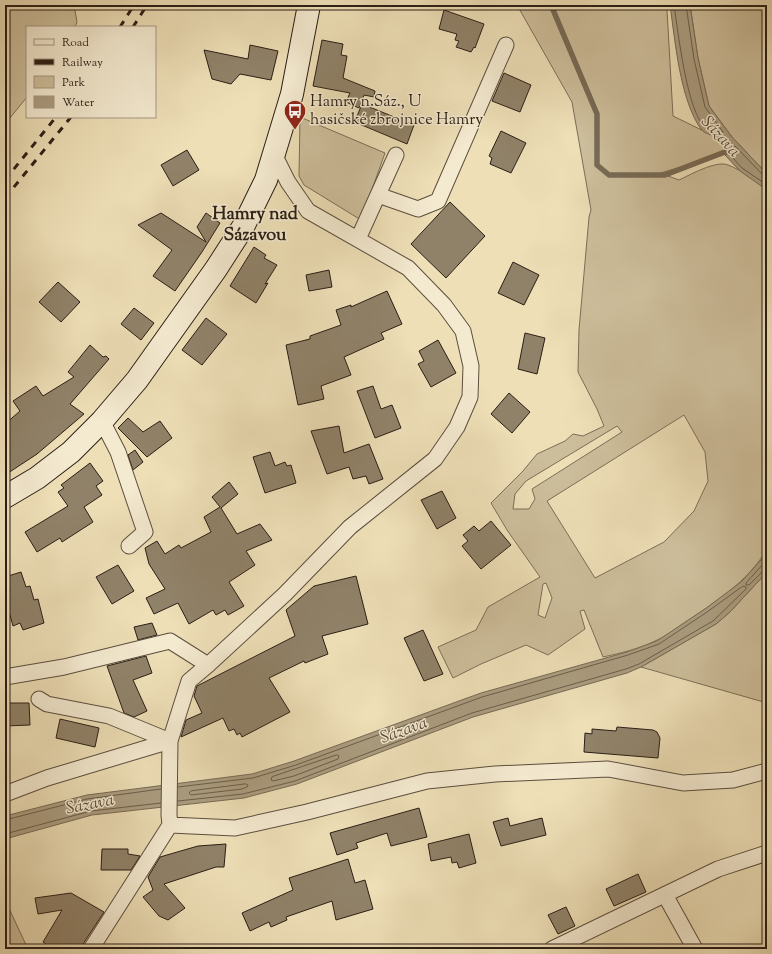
<svg xmlns="http://www.w3.org/2000/svg" width="772" height="954" viewBox="0 0 772 954" font-family="'Sorts Mill Goudy',serif">
  <style>
    .green { fill: #cdbe9b; stroke: #7c6e58; fill-rule: evenodd }
    .water { fill: #ab9d80; stroke: #776a55 }
    .lines { fill: none; stroke-linecap: round; stroke-linejoin: round }
    .shore { stroke: #6a5e4a; stroke-width: 1 }
    .stream { stroke: #776a55; stroke-width: 5.5 }
    .building { fill: #908269; stroke: #2a1e15 }
    .street-casing { stroke: #5b4e3e; stroke-width: 17 }
    .secondary-casing { stroke: #2a1e15; stroke-width: 24 }
    .street { stroke: #f4ead0; stroke-width: 15 }
    .secondary { stroke: #f4ead0; stroke-width: 22 }
    .rail { stroke: #2a1e15; stroke-width: 3; stroke-dasharray: 7 7; stroke-linecap: butt }
    .labels { text-anchor: middle; dominant-baseline: central; stroke-width: 3; stroke-linejoin: round; paint-order: stroke }
    .poi-label { font-size: 16px; fill: #2a1e15; stroke: #f4ead0; text-anchor: start }
    .water-label { font-size: 17px; font-style: italic; fill: #574a3a; stroke: #f4ead0 }
    .quarter-label { font-size: 18px; font-weight: bold; fill: #2a1e15; stroke: #f4ead0 }
  </style>
  <rect width="100%" height="100%" fill="#eedfb7"/>
  <filter id="stains"><feTurbulence type="fractalNoise" baseFrequency=".005" numOctaves="4"/><feColorMatrix values="0 0 0 0 .2 0 0 0 0 .09 0 0 0 0 .02 0 0 0 .5 -.17"/></filter>
  <radialGradient id="worn" r=".72"><stop offset=".6" stop-color="#630" stop-opacity="0"/><stop offset="1" stop-color="#630" stop-opacity=".3"/></radialGradient>
  <path class="green" d="M5 5H74L77 22 75 27H27V97L5 124Z
    M517 5H666L667 10 673 116 722 140 730 153 660 173 679 180C690 175 716 160 728 165 742 170 755 181 767 190V549C748 582 715 602 684 623 675 629 665 637 655 641 639 649 621 653 603 657L584 610 580 611 585 629 548 655 526 645 481 664 453 678 438 647 476 630 488 607 540 577 507 530 491 503 523 471 537 454 565 441 573 434 583 436 604 426 597 409 578 372 579 330 589 217 591 210 572 102ZM684 415 705 452 708 481 694 511 664 542 595 578 547 501ZM617 426 622 432 532 489 535 499 529 509H513L515 494 526 481ZM546 583 552 598 545 618 538 615 543 584Z
    M690 5H767V174L732 137 709 106 698 58Z
    M300 117 385 153 361 220 304 185 299 176Z
    M767 572V703L641 667 716 624 730 612Z
    M5 900 28 949H5Z"/>
  <path class="water" d="M670 5H690L698 58 709 106 732 137 767 174V190L740 171 725 155 730 153C728 149 725 143 722 140 716 135 705 135 701 129 680 100 675 40 670 5Z
    M767 549V572L730 612 716 624 641 667 627 673 473 717 297 784 244 798 92 815 5 839V816L87 795 252 774 294 761 481 693 627 652 657 641 705 609 741 582 761 560Z"/>
  <g class="lines">
    <path class="shore" d="M674 5C678 31 687 112 705 127 709 131 717 134 722 135L723 132 705 107 694 59 686 5
      M767 176 763 175 735 146H732L733 152V158L742 168 767 185
      M767 557 764 563 746 583V585H749L763 571 767 570
      M337 755 339 756 338 759 294 776 273 781 271 780 272 777Z
      M246 784 248 785 247 787 242 789 191 795 189 793 191 791Z
      M178 801 243 794 295 781 472 713 626 669 639 664 713 621 746 589V587L743 586 707 612 659 644 628 655 482 697 296 765 253 778 178 787
      M5 820 87 799 161 789
      M5 834 91 811 161 803"/>
    <path class="stream" d="M551 5 597 114V165L609 175H665L730 150"/>
  </g>
  <path class="building" d="M444 10 484 24 475 48 474 47 471 52 456 47 459 41 455 40 457 34 439 29Z
    M322 40 343 44 341 55 347 56 343 78 375 91 374 97 364 95 359 108 346 102 350 93 313 86Z
    M250 45 278 51 271 80 240 74 231 84 212 79 204 50 248 59Z
    M504 73 531 85 520 112 492 101Z
    M362 104 414 125 407 144 357 123V122L355 121Z
    M501 131 526 143 511 173 490 164 492 158 489 156Z
    M187 150 199 170 173 186 161 165Z
    M450 202 485 236 446 278 411 244Z
    M161 213 206 242 197 227 206 213 220 223 202 252 175 291 153 276 172 250 138 225Z
    M254 247 266 255 264 258 277 265 265 284 268 283 256 303 230 286Z
    M513 262 539 275 524 305 498 293Z
    M329 270 332 287 309 291 306 275Z
    M58 282 80 302 61 322 39 302Z
    M387 291 402 324 381 333 384 339 344 357 351 375 321 386 324 399 298 405 286 345 310 339V336L341 325 336 310 351 305V307Z
    M134 308 154 323 141 340 121 324Z
    M206 318 227 334 202 365 182 350Z
    M525 333 545 338 537 374 518 369Z
    M438 340 456 373 431 387 418 364 424 361 419 351Z
    M90 345 103 357 106 356 109 359 70 404 84 414 37 454 5 475V424L20 411 13 401 36 386 43 396 74 377 68 372Z
    M373 386 381 409 392 405 401 428 375 438 357 391Z
    M509 393 530 412 512 433 491 414Z
    M128 418 143 432 160 421 172 438 147 457 118 428Z
    M339 426 344 453 369 444 383 479 369 484 366 476 353 479 349 467 327 474 311 431Z
    M135 450 143 462 133 470 128 455Z
    M270 452 275 466 285 462 287 466 291 465 296 483 265 493 253 457Z
    M90 463 103 481 96 486 102 495 84 507 93 522 62 542 60 538 37 552 25 532 68 506 58 492 64 488 61 485Z
    M229 482 238 494 221 508 237 534 260 524 272 540 246 551 255 565 229 582 244 606 228 615 225 610 216 615 213 610 189 624 178 603 154 614 146 598 165 589 149 564 145 548 157 541 165 554 179 545 181 548 211 532 204 517 220 507 212 497Z
    M442 491 456 518 437 529 421 500Z
    M491 521 511 545 481 569 462 546 468 541 463 535 474 526 479 531Z
    M118 565 134 591 112 604 96 577Z
    M21 572 26 587 30 586 34 600 38 599 44 623 23 630 20 623 13 626 8 608 5 609V594L10 592 5 577Z
    M356 576 368 624 322 636 328 654 305 663 304 661 269 678 290 712 242 737 240 733 237 735 234 729 229 731 223 718 181 737 186 720 202 713 194 696 197 686 295 636 286 610 314 586Z
    M152 623 157 635 138 640 134 627Z
    M423 630 443 674 424 681 404 638Z
    M146 656 152 673 133 680 147 711 134 717 124 713 107 666Z
    M5 703H29L30 725 5 726Z
    M60 719 99 728 95 747 56 738Z
    M617 727 653 730 657 732 660 738 658 758 584 752 585 733 592 734V729L616 731Z
    M419 808 427 837 391 846 387 833 356 843 358 848 337 855 330 833Z
    M508 818 510 826 542 818 546 835 501 846 493 822Z
    M469 834 476 863 459 868 457 862 452 863 451 857 431 861 428 844Z
    M226 844 224 867H216L164 884 185 908 168 920 159 916 143 897 153 890 148 877 160 857 198 846Z
    M102 849H128V854L140 856 131 870H101Z
    M348 859 355 883 365 880 373 909 336 920 332 901 286 917 287 920 271 927 269 922 250 931 242 913 293 890 289 878Z
    M638 874 646 892 614 906 606 889Z
    M71 893 104 912 83 944 82 949H43L46 944 43 942 62 910 38 914 35 898Z
    M566 907 575 926 558 934 548 915Z"/>
  <g class="lines">
    <g class="street-casing">
      <path id="street" d="M274 154 288 182 308 211 408 268 444 305 463 331 471 366 470 397 457 427 435 459 350 527 285 594 208 665 189 681 170 741 169 815 170 825 235 828 307 812 427 781 495 774 608 769 683 783 733 780 767 771
        M378 195 418 209 438 201 506 45
        M358 239 396 155
        M102 421 118 452 145 532 129 546
        M5 677 64 667 170 641 208 665
        M39 699 47 704 109 716 170 741
        M5 794 47 778 170 741
        M665 895 695 949
        M91 949 170 825
        M552 949 718 869 767 853"/>
    </g>
    <g class="secondary-casing">
      <path id="secondary" d="M5 497 37 478 71 452 102 421 137 380 216 269 243 227 266 180 292 94 309 5"/>
    </g>
    <use href="#street" class="street"/>
    <use href="#secondary" class="secondary"/>
    <path class="rail" d="M120 27 134 5
      M133 27 147 5
      M5 180 56 117
      M5 198 71 117"/>
  </g>
  <defs>
    <g id="bus-pin" transform="scale(1.15)"><path d="M0 17L-7.5 6A9.5 9.5 0 1 1 7.5 6Z" fill="#8f2418" stroke="#f4ead0"/><path d="M-5-6H5V4H4V6H2V4H-2V6H-4V4H-5ZM-3.5-4V0h7V-4ZM-3.5 1.2v1.5H-2V1.2ZM2 1.2v1.5H3.5V1.2Z" fill="#fff"/></g>
  </defs>
  <g fill-rule="evenodd">
    <use href="#bus-pin" x="295" y="111"/>
  </g>
  <g class="labels">
    <g class="poi-label">
      <text x="310" y="102">Hamry n.Sáz., U<tspan x="310" dy="18">hasičské zbrojnice Hamry</tspan></text>
    </g>
    <g class="water-label">
      <text transform="translate(720 137) rotate(48)">Sázava</text>
      <text transform="translate(404 731) rotate(-20)">Sázava</text>
      <text transform="translate(90 805) rotate(-11)">Sázava</text>
    </g>
    <g class="quarter-label">
      <text x="255" y="215">Hamry nad<tspan x="255" dy="21">Sázavou</tspan></text>
    </g>
  </g>
  <rect width="772" height="954" fill="none" stroke="#eedfb7" stroke-width="20"/>
  <rect x="6" y="6" width="760" height="942" fill="none" stroke="#2a1e15" stroke-width="2"/>
  <rect x="10" y="10" width="752" height="934" fill="none" stroke="#2a1e15"/>
  <rect x="26" y="26" width="130" height="92" fill="#f4ead0" stroke="#a39885"/>
  <rect x="34" y="39" width="20" height="6" fill="#f4ead0" stroke="#a39885"/>
  <text x="62" y="46" font-size="12" fill="#2a1e15">Road</text>
  <rect x="34" y="59" width="20" height="6" fill="#2a1e15" stroke="#a39885"/>
  <text x="62" y="66" font-size="12" fill="#2a1e15">Railway</text>
  <rect x="34" y="76" width="20" height="12" fill="#cdbe9b" stroke="#a39885"/>
  <text x="62" y="86" font-size="12" fill="#2a1e15">Park</text>
  <rect x="34" y="96" width="20" height="12" fill="#ab9d80" stroke="#a39885"/>
  <text x="62" y="106" font-size="12" fill="#2a1e15">Water</text>
  <rect width="100%" height="100%" filter="url(#stains)"/>
  <rect width="100%" height="100%" fill="url(#worn)"/>
</svg>
